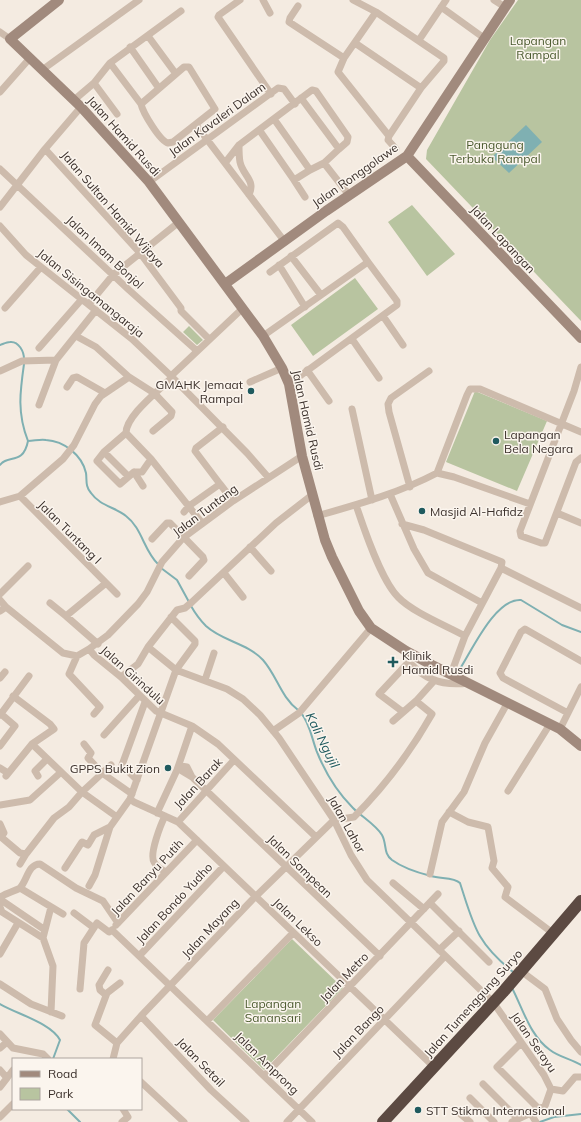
<svg xmlns="http://www.w3.org/2000/svg" width="581" height="1122" viewBox="0 0 581 1122" font-family="Mulish,sans-serif">
  <style>
    .green { fill: #b8c4a0 }
    .water { fill: #7fb0b2 }
    .lines { fill: none; stroke-linecap: round; stroke-linejoin: round }
    .stream { stroke: #7fb0b2; stroke-width: 2 }
    .street { stroke: #cdbbac; stroke-width: 7 }
    .secondary { stroke: #a18a7d; stroke-width: 10 }
    .highway { stroke: #5c4a42; stroke-width: 12 }
    .poi-dot { fill: #1f5a5e; stroke: #fbf5ee; stroke-width: 1.5 }
    .labels { text-anchor: middle; dominant-baseline: central; stroke-width: 3; stroke-linejoin: round; paint-order: stroke }
    .park-label { font-size: 12px; fill: #4a5a2e; stroke: #fbf5ee }
    .street-label { font-size: 12px; fill: #3b302b; stroke: #fbf5ee }
    .poi-label { font-size: 12px; fill: #3b302b; stroke: #fbf5ee; text-anchor: start }
    .water-label { font-size: 13px; font-style: italic; fill: #1f5a5e; stroke: #fbf5ee }
  </style>
  <rect width="100%" height="100%" fill="#f4ebe1"/>
  <path class="green" d="M518 0H581V321L426 159 427 150 490 40Z
    M412 205 455 254 427 276 388 222Z
    M355 278 378 309 313 356 291 325Z
    M189 326 203 340 197 345 183 332Z
    M475 391 547 421 517 491 446 462Z
    M292 939 343 988 264 1070 213 1020Z"/>
  <path class="water" d="M526 125 542 142 509 173 492 157Z"/>
  <g class="lines">
    <path class="stream" d="M0 345C3 344 7 342 10 342 19 341 24 352 24 359
      M24 364C20 392 17 413 28 441 34 441 40 439 46 440 64 441 82 455 86 473 87 480 85 486 91 493 100 506 115 507 126 516 142 528 144 551 158 564
      M0 465C8 454 23 466 28 441
      M161 568 177 580 189 602
      M191 606C195 613 200 620 206 626 222 641 247 643 263 660 277 676 281 697 298 710
      M461 667C473 648 496 598 521 600L562 625 581 632
      M301 713C310 723 312 740 317 752 325 772 338 793 353 808 362 817 376 825 382 835 387 844 383 853 392 860 403 868 419 873 431 876 440 879 454 877 460 883 474 926 476 942 513 972
      M512 988C523 1009 530 1036 550 1050 559 1057 571 1059 581 1065
      M0 1004C17 1014 51 1023 60 1040L53 1059
      M67 1109 80 1122
      M540 1122 554 1117 581 1114"/>
    <path class="street" d="M240 0 219 15 218 17 271 94
      M263 0 270 13
      M353 0 376 12 444 58V61L421 88 389 136
      M494 0 505 7
      M298 6 290 18 289 22 344 58
      M441 7 484 38
      M376 12 344 58 338 72 389 136 388 140 396 149
      M0 32 10 39
      M148 36 176 74
      M419 40 446 0
      M355 43 421 88
      M130 47 158 87
      M110 63 141 104
      M184 67H189L215 109 173 142 168 143C160 141 143 113 141 104Z
      M42 70 139 0
      M94 83 117 114
      M0 92 30 58
      M74 100 94 83 110 63 181 11
      M274 119 310 170
      M196 125 285 242
      M260 131 294 180 310 170 324 163 339 149 301 98
      M239 145C239 151 239 157 240 162 243 176 256 180 249 195
      M45 149 140 253 181 308V311L209 339
      M225 163 239 145 312 90 316 91 348 137 347 142 339 149
      M324 163 349 195
      M0 169 129 290 196 350
      M294 180 305 197
      M149 182 278 88 284 89 295 104
      M0 207 45 149 81 107
      M0 226 26 255 132 339 171 376 247 453 268 477
      M291 256 321 295
      M279 265 305 307
      M89 304 113 275 179 222
      M5 308 41 267
      M383 316 403 345
      M76 336 96 347 129 377
      M263 336 368 262 343 227 338 223 270 272
      M352 339 379 378
      M39 348 82 299
      M581 367 574 391 520 531 521 536 541 543H545L576 462 581 458
      M307 370 329 401
      M0 371 22 361 56 360 96 310
      M171 376 243 308
      M250 382 282 368
      M289 384 397 305V301L368 262
      M67 387 73 378 77 377 105 393
      M39 405 56 360
      M352 409 372 500
      M126 433 151 459 202 523
      M104 452 128 476
      M151 459 142 472H134L120 484 97 461 104 452 126 433C126 415 160 390 172 377
      M134 472 143 486
      M437 473 467 395 470 389H480L581 432
      M220 484 195 451 196 448 223 427
      M410 487 389 412 388 404 391 398 429 371
      M390 494 414 549 428 573 482 603
      M20 496 117 594
      M0 502 20 496 63 459 74 445 95 404 101 396 129 377 154 393 172 412 171 416 153 431
      M356 505C364 529 381 580 398 597 412 612 447 626 465 636
      M184 512 189 506 220 484 233 501
      M557 513 581 523
      M317 516C359 504 399 493 437 473L454 477 530 504
      M402 524 424 530 502 562 501 568 465 636 451 674
      M152 539 167 523H170L203 557 204 560 189 576
      M250 547 271 571
      M501 568 581 608
      M224 573 243 597
      M0 594 28 566
      M0 600 6 607
      M50 603 66 616
      M0 611 6 607 63 653 77 656 89 649 94 655 121 677 156 711 192 726 218 744 315 836
      M171 617 195 641V644L176 670 130 799 134 802 178 822 434 1067
      M98 644 66 616 106 583
      M148 647 176 670 227 689 243 699 260 715 279 738 334 820 351 855 367 880 493 1002 544 1075 551 1089 545 1106 512 1122
      M89 649 108 635 138 604 147 592 162 562 183 538 233 501 302 456
      M77 656 69 674 100 707 94 714
      M412 665C427 681 446 686 468 683
      M121 677 138 664 148 647 177 610 185 608 192 602 276 523 312 495
      M0 678 5 672
      M205 680 214 653
      M403 712 379 694 407 664
      M568 713 503 678 500 673 521 632 525 629 581 661
      M0 715 29 676
      M393 721 416 701 434 681
      M560 729 581 687
      M273 731 299 713 371 628
      M104 735 139 696
      M32 744 82 792 117 817
      M84 744 91 753 88 758 102 773 132 794
      M0 746 15 726 1 714
      M0 768 8 773
      M6 776 32 744 54 729 50 724 13 696
      M38 776 35 771 47 759
      M192 777 187 767 181 766 182 771 192 777 380 956
      M137 780 122 765 145 702
      M508 791 550 724
      M0 805 30 800 60 773
      M449 812 468 822 488 827 494 861 492 868 508 887 505 897 554 934
      M157 813 177 770 192 726
      M165 816C161 824 149 854 154 862 156 866 162 870 166 872
      M334 820 354 817C384 787 411 751 432 714L416 701
      M178 822 234 760
      M0 824 4 833 1 837 20 853 26 854 54 818 69 807 82 792 111 765
      M20 864 26 854
      M65 868 82 842 88 845 94 835 110 827
      M430 874 442 822 464 792 485 743 508 702
      M393 883 424 909
      M89 886 95 875 110 827 130 799
      M20 888 63 914
      M2 896C7 893 15 891 20 888 27 881 28 864 40 864L76 888 103 901 118 923
      M1 900 45 930
      M430 903 489 962
      M0 907 2 912 43 938
      M74 913 94 928
      M116 925 197 840
      M112 930 312 1122
      M439 950 459 931
      M0 954 18 923
      M140 955 224 866
      M521 971 545 989 557 1019 571 1040 581 1052
      M0 984 31 1004 62 1016
      M80 989 84 943 97 923 109 932 112 930
      M106 995 100 990 99 985 108 970
      M51 1012 53 966 43 938 51 907
      M141 1016 211 1090 246 1122
      M207 1021 293 933
      M0 1034 13 1048 43 1054 48 1059
      M117 1043 95 1025 107 993 120 983
      M521 1043 497 1067 540 1110
      M0 1048 7 1042
      M113 1059 117 1043 141 1016 252 900 334 820
      M0 1070 7 1078 0 1087
      M265 1075 438 894
      M7 1078 13 1070
      M141 1082 184 1122
      M483 1084 518 1119
      M551 1089 563 1091 575 1077H581
      M470 1098 494 1122
      M457 1111 470 1122
      M531 1114 536 1122
      M0 1117 13 1104
      M122 1122 128 1117 123 1109
      M287 1122 445 956"/>
    <path class="secondary" d="M59 0 10 39 81 107 149 182 263 336 282 368 289 384 302 456 325 540 332 557 359 611 371 628 406 651 432 665 560 729 581 746
      M407 156 581 338
      M225 284 326 211 407 156 510 0"/>
    <path class="highway" d="M383 1122 503 992 581 901"/>
  </g>
  <g class="poi-dot">
    <circle cx="251" cy="391" r="4"/>
    <circle cx="496" cy="441" r="4"/>
    <circle cx="422" cy="511" r="4"/>
    <path d="M391 656h4v4h4v4h-4v4h-4v-4h-4v-4h4z"/>
    <circle cx="168" cy="768" r="4"/>
    <circle cx="418" cy="1110" r="4"/>
  </g>
  <g class="labels">
    <g class="park-label">
      <text x="538" y="40">Lapangan<tspan x="538" dy="14">Rampal</tspan></text>
      <text x="495" y="144">Panggung<tspan x="495" dy="14">Terbuka Rampal</tspan></text>
      <text x="273" y="1003">Lapangan<tspan x="273" dy="14">Sanansari</tspan></text>
    </g>
    <g class="street-label">
      <text transform="translate(217 119) rotate(-36)">Jalan Kavaleri Dalam</text>
      <text transform="translate(124 136) rotate(48)">Jalan Hamid Rusdi</text>
      <text transform="translate(355 175) rotate(-35)">Jalan Ronggolawe</text>
      <text transform="translate(113 209) rotate(49)">Jalan Sultan Hamid Wijaya</text>
      <text transform="translate(503 239) rotate(47)">Jalan Lapangan</text>
      <text transform="translate(105 252) rotate(43)">Jalan Imam Bonjol</text>
      <text transform="translate(91 293) rotate(39)">Jalan Sisingamangaraja</text>
      <text transform="translate(308 420) rotate(77)">Jalan Hamid Rusdi</text>
      <text transform="translate(205 510) rotate(-37)">Jalan Tuntang</text>
      <text transform="translate(70 532) rotate(45)">Jalan Tuntang I</text>
      <text transform="translate(133 675) rotate(42)">Jalan Girindulu</text>
      <text transform="translate(198 783) rotate(-47)">Jalan Barak</text>
      <text transform="translate(347 824) rotate(61)">Jalan Lahor</text>
      <text transform="translate(300 866) rotate(44)">Jalan Sampean</text>
      <text transform="translate(147 877) rotate(-47)">Jalan Banyu Putih</text>
      <text transform="translate(174 903) rotate(-47)">Jalan Bondo Yudho</text>
      <text transform="translate(298 922) rotate(44)">Jalan Lekso</text>
      <text transform="translate(210 928) rotate(-47)">Jalan Mayang</text>
      <text transform="translate(344 977) rotate(-46)">Jalan Metro</text>
      <text transform="translate(473 1003) rotate(-48)">Jalan Tumenggung Suryo</text>
      <text transform="translate(358 1031) rotate(-46)">Jalan Bango</text>
      <text transform="translate(534 1042) rotate(55)">Jalan Serayu</text>
      <text transform="translate(201 1062) rotate(46)">Jalan Setail</text>
      <text transform="translate(267 1063) rotate(44)">Jalan Amprong</text>
    </g>
    <g class="poi-label">
      <text x="243" y="384" text-anchor="end">GMAHK Jemaat<tspan x="243" dy="14">Rampal</tspan></text>
      <text x="504" y="434">Lapangan<tspan x="504" dy="14">Bela Negara</tspan></text>
      <text x="430" y="511">Masjid Al-Hafidz</text>
      <text x="402" y="655">Klinik<tspan x="402" dy="14">Hamid Rusdi</tspan></text>
      <text x="160" y="768" text-anchor="end">GPPS Bukit Zion</text>
      <text x="426" y="1110">STT Stikma Internasional</text>
    </g>
    <g class="water-label">
      <text transform="translate(323 740) rotate(64)">Kali Ngujil</text>
    </g>
  </g>
  <rect x="12" y="1058" width="130" height="52" fill="#fbf5ee" stroke="#aea6a0"/>
  <rect x="20" y="1071" width="20" height="6" fill="#a18a7d" stroke="#aea6a0"/>
  <text x="48" y="1078" font-size="12" fill="#3b302b">Road</text>
  <rect x="20" y="1088" width="20" height="12" fill="#b8c4a0" stroke="#aea6a0"/>
  <text x="48" y="1098" font-size="12" fill="#3b302b">Park</text>
</svg>
